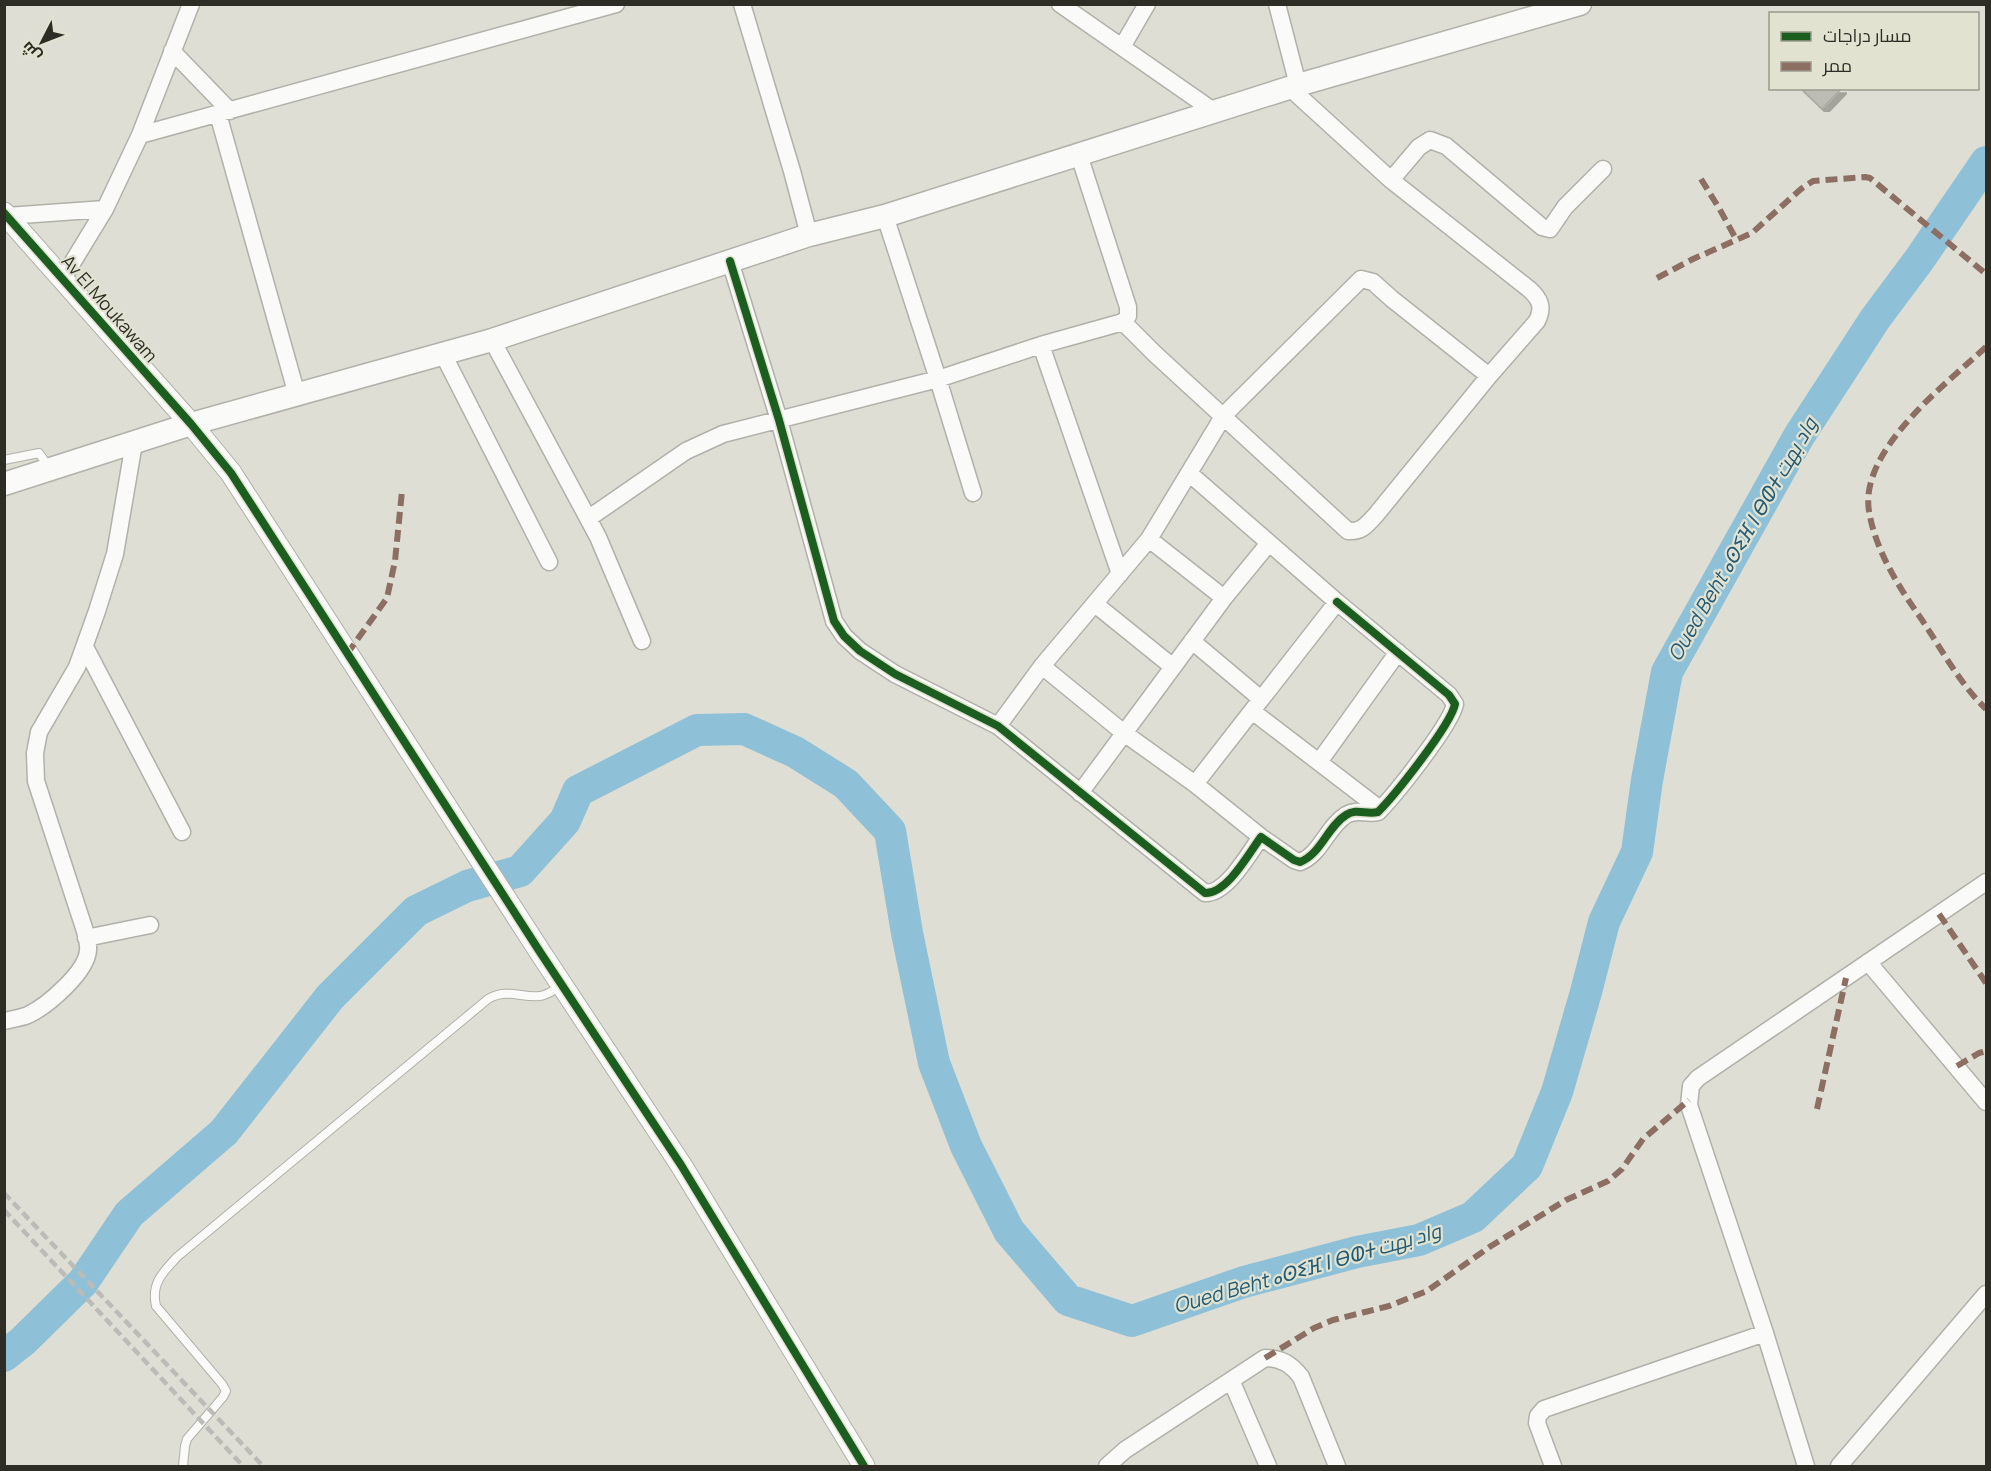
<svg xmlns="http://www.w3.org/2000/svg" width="1991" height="1471" viewBox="0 0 1991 1471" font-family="Manrope,Cairo,'Noto Sans Tifinagh',sans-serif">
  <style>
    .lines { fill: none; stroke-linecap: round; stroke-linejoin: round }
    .river { stroke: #8ec1d8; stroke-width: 32 }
    .building { fill: #bcbcb5; stroke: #a9a9a2; stroke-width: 1.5; filter: url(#shadow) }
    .service-casing { stroke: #b1b1aa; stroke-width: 10 }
    .minor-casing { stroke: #b1b1aa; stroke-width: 19 }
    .tertiary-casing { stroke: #b1b1aa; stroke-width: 23 }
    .secondary-casing { stroke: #b1b1aa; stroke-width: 25 }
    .service { stroke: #fafaf9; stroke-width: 8 }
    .minor { stroke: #fafaf9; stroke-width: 16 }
    .tertiary { stroke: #fafaf9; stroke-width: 21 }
    .secondary { stroke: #fafaf9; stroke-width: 22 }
    .rail { stroke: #bbbbb8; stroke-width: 4.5; stroke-dasharray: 9 4.5; stroke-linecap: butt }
    .quiet { stroke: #8d6e63; stroke-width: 6; stroke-dasharray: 12 6; stroke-linecap: butt }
    .cycleway-casing { stroke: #e2e2d1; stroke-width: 11 }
    .cycleway { stroke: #1b5e20; stroke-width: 8 }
    .labels { text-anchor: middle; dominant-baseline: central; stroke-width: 4.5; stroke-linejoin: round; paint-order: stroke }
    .street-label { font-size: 18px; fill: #2d2d26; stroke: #e2e2d1 }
    .water-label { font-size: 20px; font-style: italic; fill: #225b76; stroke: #e2e2d1 }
  </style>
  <defs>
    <filter id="shadow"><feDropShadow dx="5" dy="5" stdDeviation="0" flood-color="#0004"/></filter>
  </defs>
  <rect width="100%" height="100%" fill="#deded5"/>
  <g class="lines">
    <path class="river" d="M4 1356 23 1341 83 1282 129 1214 224 1132 330 997 416 911 467 886 520 871 565 821 578 791 697 730 744 729 795 752 846 784 890 831 907 933 934 1063 966 1146 1009 1231 1068 1300 1132 1321 1244 1282 1357 1252 1419 1240 1473 1217 1527 1166 1557 1092 1586 992 1604 922 1637 852 1647 780 1667 672 1799 436 1875 319 1919 260 1986 162"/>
  </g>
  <path class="building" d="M1800 88H1842L1822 109Z"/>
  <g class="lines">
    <g class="service-casing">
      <path id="service" d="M4 460 39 453 50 469
        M183 1466 185 1446 187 1439 223 1397 226 1391 222 1384 156 1306C151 1284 162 1273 177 1257L488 999C507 988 521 998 540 996 548 995 555 989 562 986"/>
    </g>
    <g class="minor-casing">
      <path id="minor" d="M742 4 792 171 809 235
        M1060 4 1215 112
        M1277 4 1298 85
        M1122 47 1147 4
        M172 51 230 111
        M218 114 297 395
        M140 135 616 4
        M1391 180 1419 147 1430 140 1446 146 1542 227 1550 229 1565 207 1603 169
        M7 216 105 209
        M885 216 938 379 973 493
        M730 261 779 420 834 621 844 636 860 651 895 674 998 726 1205 893C1227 894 1249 853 1261 837L1294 860 1300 862C1321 854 1327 827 1346 815 1357 808 1366 815 1378 812 1394 796 1451 725 1455 704L1449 695 1337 602
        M63 278 105 209 140 135 191 4
        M1123 322 1155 354 1348 531C1362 532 1366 525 1375 516L1489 376 1537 321C1544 307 1540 299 1529 289L1391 180 1290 88
        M492 340 598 537 642 641
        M1041 345 1120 574
        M443 354 549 562
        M1190 474 1337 602 1195 784
        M589 518 686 451 723 434 938 379 1041 345 1123 322 1128 316V307L1079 155
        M1149 539 1224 598
        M1095 604 1173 667
        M1192 641 1261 699
        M85 647 182 832
        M1042 666 1124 733 1195 784 1261 837
        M1252 711 1380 809
        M998 726 1042 666 1149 539 1224 415 1361 279 1373 282 1392 299 1489 376
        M1319 762 1398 652
        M1080 793 1224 598 1269 543
        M86 938 150 925
        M1868 962 1986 1102
        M4 1021C12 1019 21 1018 28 1015 47 1006 87 972 88 950 89 944 86 937 85 931L36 781 35 753 39 732 77 667 97 611 115 554 134 443
        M1231 1380 1268 1466
        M1107 1466 1125 1450 1265 1358C1281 1358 1291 1364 1301 1377L1337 1466
        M1553 1466 1537 1423 1538 1416 1544 1409 1765 1333
        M1806 1466 1765 1333 1689 1105 1691 1086 1698 1078 1986 882
        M1839 1466 1986 1294"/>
    </g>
    <g class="tertiary-casing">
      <path id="tertiary" d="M4 213 191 424 231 473 540 952 681 1165 864 1466"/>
    </g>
    <g class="secondary-casing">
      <path id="secondary" d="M4 484 191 424 492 340 809 235 885 216 1298 85 1580 4"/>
    </g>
    <use href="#service" class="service"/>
    <use href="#minor" class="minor"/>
    <use href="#tertiary" class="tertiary"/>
    <use href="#secondary" class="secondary"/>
    <path class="rail" d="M4 1193 263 1466
      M4 1210 243 1466"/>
    <path class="quiet" d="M1701 179 1719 208 1736 239
      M1657 278 1693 259 1752 233 1801 189 1813 181 1865 177 1870 178 1986 274
      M1986 347C1946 384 1859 450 1869 511 1875 549 1898 586 1920 617 1941 648 1959 683 1986 709
      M347 654 387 598 395 561 402 491
      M1939 914 1986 983
      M1957 1066 1979 1053 1986 1051
      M1817 1109 1846 978
      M1265 1358 1314 1328 1333 1320 1389 1306 1427 1291 1491 1246 1566 1200 1608 1181 1622 1169 1643 1139 1689 1100"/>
    <g class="cycleway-casing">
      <path id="cycleway" d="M4 213 191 424 231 473 540 952 681 1165 864 1466
        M730 261 779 420 834 621 844 636 860 651 895 674 998 726 1205 893C1227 894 1249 853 1261 837L1294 860 1300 862C1321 854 1327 827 1346 815 1357 808 1366 815 1378 812 1394 796 1451 725 1455 704L1449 695 1337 602"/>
    </g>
    <use href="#cycleway" class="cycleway"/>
  </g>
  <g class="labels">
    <g class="street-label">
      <text transform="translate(110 308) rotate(49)">Av El Moukawam</text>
    </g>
    <g class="water-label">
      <text transform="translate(1742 539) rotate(-60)">Oued Beht ⴰⵙⵉⴼ ⵏ ⴱⵀⵜ واد بهت</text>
      <text transform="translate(1307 1268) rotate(-16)">Oued Beht ⴰⵙⵉⴼ ⵏ ⴱⵀⵜ واد بهت</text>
    </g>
  </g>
  <rect width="1991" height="1471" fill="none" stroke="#2d2d26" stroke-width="12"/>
  <rect x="1769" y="12" width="210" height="78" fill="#e2e2d1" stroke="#9a9a8d" stroke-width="1.5"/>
  <rect x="1781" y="32" width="30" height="9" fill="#1b5e20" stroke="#9a9a8d" stroke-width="1.5"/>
  <text x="1823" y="42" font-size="18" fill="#2d2d26">مسار دراجات</text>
  <rect x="1781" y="62" width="30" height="9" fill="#8d6e63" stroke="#9a9a8d" stroke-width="1.5"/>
  <text x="1823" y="72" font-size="18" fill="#2d2d26">ممر</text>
  <g transform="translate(42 42) rotate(228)" stroke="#e2e2d1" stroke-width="4.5" paint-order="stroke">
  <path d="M0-4.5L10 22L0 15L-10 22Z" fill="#2d2d26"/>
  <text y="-9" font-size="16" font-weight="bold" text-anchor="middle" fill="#2d2d26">ش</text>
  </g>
</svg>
